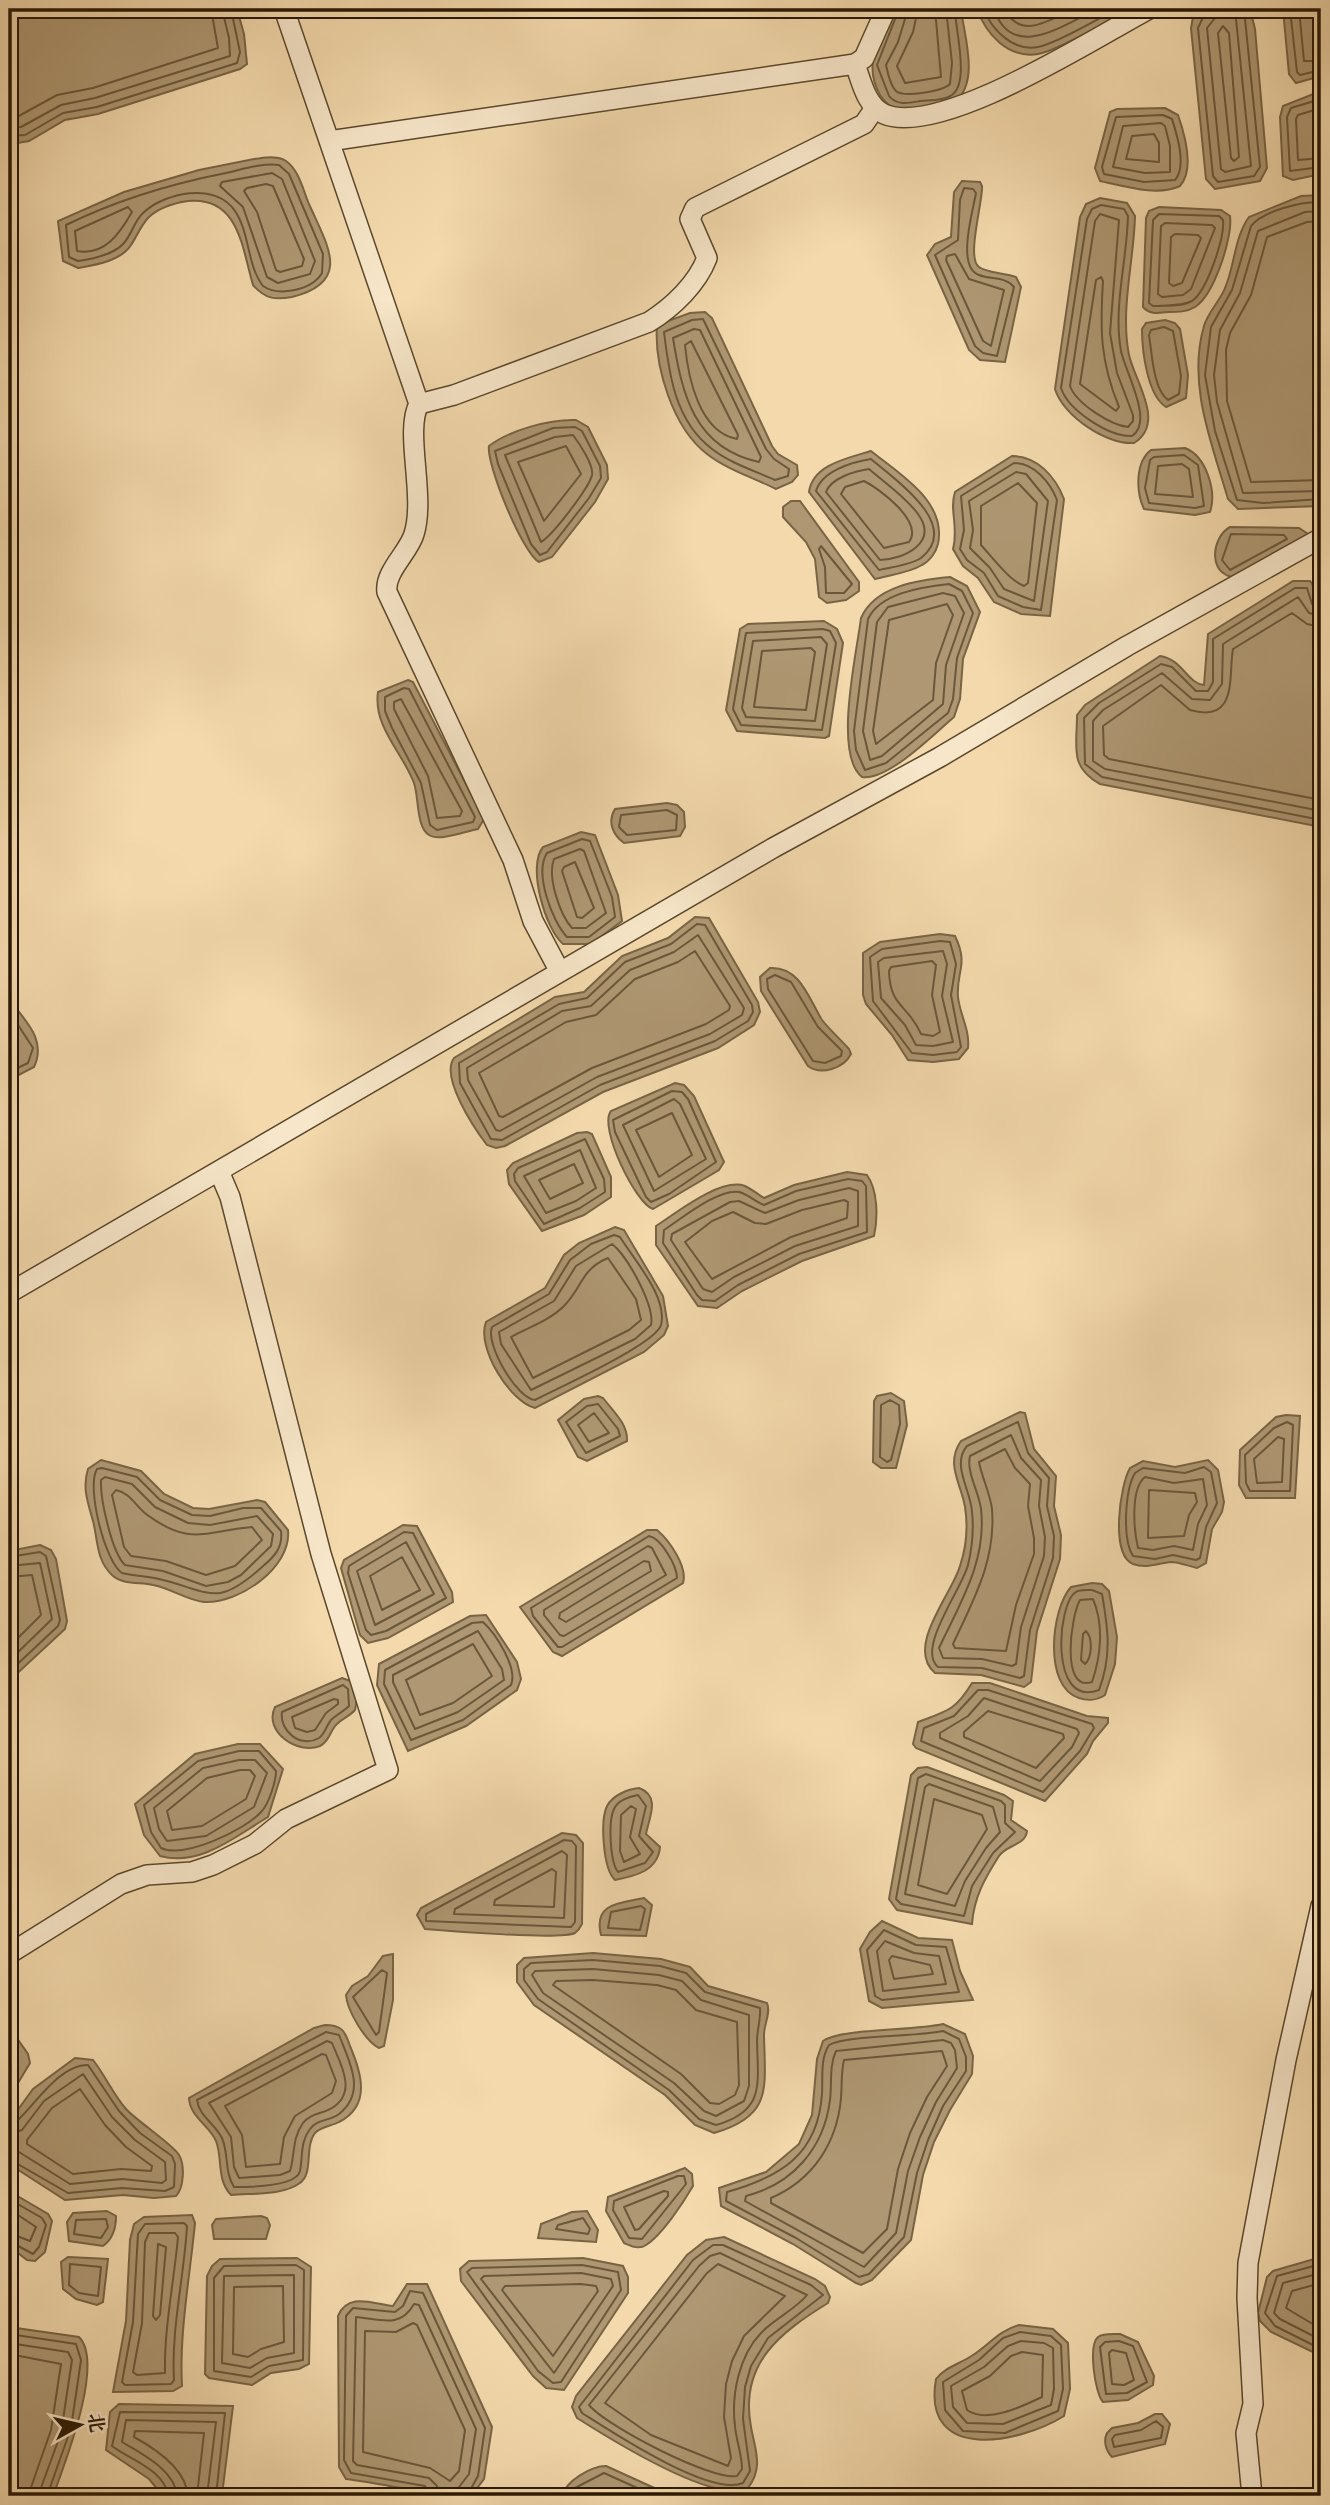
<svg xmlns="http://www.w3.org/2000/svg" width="1330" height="2505" viewBox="0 0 1330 2505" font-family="'EB Garamond','Noto Serif SC',serif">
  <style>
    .water { fill: #ae9772; stroke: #786445; stroke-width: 2 }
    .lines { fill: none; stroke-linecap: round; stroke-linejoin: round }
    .shore { stroke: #6b573a; stroke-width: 2 }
    .minor-casing { stroke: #5b482c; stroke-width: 22 }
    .minor { stroke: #f7e6c9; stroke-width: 19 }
  </style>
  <rect width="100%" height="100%" fill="#f3d9ac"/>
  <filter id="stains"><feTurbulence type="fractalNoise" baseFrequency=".00286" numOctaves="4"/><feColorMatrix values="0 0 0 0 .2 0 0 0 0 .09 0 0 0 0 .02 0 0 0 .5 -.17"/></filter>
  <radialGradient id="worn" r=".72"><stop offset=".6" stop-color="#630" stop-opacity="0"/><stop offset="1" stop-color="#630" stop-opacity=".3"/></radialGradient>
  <path class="water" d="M9 9H237L244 34 247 64 240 69 98 114 65 120 29 141 12 144 9 142Z
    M893 9H961C964 36 980 81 955 102 939 104 917 112 901 110 891 109 885 103 880 95 862 63 880 39 893 9Z
    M977 9H1132C1113 19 1055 52 1038 54 1008 59 986 34 977 9Z
    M1210 9H1250L1255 29 1267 168 1260 181 1215 189 1206 179 1191 28 1193 17Z
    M1283 9H1321V76L1296 83 1289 74Z
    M1321 91V174L1293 180 1283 176 1280 117 1283 106Z
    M1165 108 1178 115C1185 135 1195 169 1180 186 1157 197 1124 186 1100 181L1095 168 1110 112 1117 109Z
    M254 159C264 158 278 155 286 161 299 170 303 190 309 204 327 245 353 282 292 297 275 300 265 299 253 285 242 248 239 196 188 201 174 203 160 207 149 217 141 225 137 236 131 245 121 261 95 265 78 268L63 261 58 221 124 192 199 170Z
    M962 181 980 182 982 186C983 202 966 258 979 267 987 273 1005 273 1016 277L1021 287 1005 362 980 360 969 350 927 255 935 244 951 237 954 192Z
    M1321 195V506L1238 509 1228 499C1212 444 1187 384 1204 326 1208 312 1220 301 1225 288 1235 265 1234 238 1249 217L1301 196Z
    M1100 198 1127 203 1135 216C1134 261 1120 310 1129 355 1135 382 1166 423 1134 443 1107 445 1063 416 1055 389L1080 217 1086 204Z
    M1159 207 1221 210 1230 216C1233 237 1214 295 1195 307 1187 312 1178 312 1168 312 1158 313 1150 315 1143 307L1146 218 1149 211Z
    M705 312 712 318 772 446 778 454 797 465 798 475 792 482 776 489C754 478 726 469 707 454 673 428 654 367 657 325L690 313Z
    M1165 320 1175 323 1180 329 1188 375 1186 398 1166 407C1147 395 1142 350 1142 329L1146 323Z
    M576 420 588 427 607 465 608 479 595 502 552 557 539 562C523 554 486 464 489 446 510 430 550 419 576 420Z
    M1185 448C1206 456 1217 491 1210 512L1195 515 1144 509C1136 492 1135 462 1151 450Z
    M871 451C899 474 947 501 938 544 936 552 930 561 922 565 909 573 889 575 875 579L809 492C813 464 849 458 871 451Z
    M1012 456C1037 456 1055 476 1064 499L1050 616 1021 614 994 602 978 578 963 566 953 549C959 527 949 510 955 492Z
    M791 501H800L859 582V591L846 600 827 603 819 597 815 559 806 542 783 517V507Z
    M1230 527 1299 528 1308 534 1237 577C1208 578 1210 538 1230 527Z
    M950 577 967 586 980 612 963 659 960 699 954 717C934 734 888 781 862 777 833 754 857 652 861 618 875 586 918 580 950 577Z
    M1293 581H1310C1330 601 1321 788 1321 827L1100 784C1069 767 1077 747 1077 715L1085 705 1160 656C1182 659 1188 684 1204 685L1208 634Z
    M824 621 837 629 843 643 829 736 825 738 737 731 726 710 740 629 748 624Z
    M408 680 413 682 484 819 478 829C466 831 439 842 429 835 416 827 419 797 414 783 403 753 373 727 378 692Z
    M667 803 677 805 684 812 685 827 680 836 624 843C613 835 607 822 615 809Z
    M581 832 595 835 618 895 622 921 591 944H563C545 929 527 866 543 847Z
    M695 917 709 918 758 1002 760 1012 754 1025 718 1048 603 1092 505 1146 496 1148 487 1145C474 1128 440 1077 454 1058L555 997 584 992 622 956 668 938Z
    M940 934 955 936C969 965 956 971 958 997 960 1015 970 1030 968 1048L959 1059 933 1062 908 1060 892 1035 866 1004 863 995V953L880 942Z
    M770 968C800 966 809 999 822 1020 830 1030 840 1039 849 1049L851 1054C844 1068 821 1076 808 1066L761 991 760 977Z
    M9 999C25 1021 47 1039 34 1067L9 1080Z
    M675 1083 684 1085 694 1096 724 1162 719 1170 653 1209C636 1204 598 1127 611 1111Z
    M587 1132 592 1134 611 1177V1197L584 1215 542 1231 509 1184 507 1170 513 1163 577 1133Z
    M847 1172 867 1175C878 1190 878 1218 874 1236L802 1261 742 1291 717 1308 698 1306 656 1245V1226C676 1213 721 1177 745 1186 751 1189 758 1194 764 1198L794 1185Z
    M615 1227 624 1230 663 1296 668 1326 664 1335 644 1352 535 1408C510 1402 476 1347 486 1322L545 1288 564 1255 579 1243Z
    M891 1393 904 1401 907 1425 896 1468H881L873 1462 874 1401 877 1396Z
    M598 1396 603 1398C613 1411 628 1424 627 1441L587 1461 578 1457 558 1420 584 1399Z
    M1020 1412 1025 1413 1034 1449 1056 1476 1054 1506 1061 1535 1060 1559 1037 1631 1031 1682 1024 1687 981 1675 935 1673C905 1647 951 1596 960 1566 966 1548 968 1526 965 1507 961 1483 945 1464 961 1441Z
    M1286 1415 1300 1416 1295 1498H1246L1239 1485 1240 1450 1276 1417Z
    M101 1460 141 1471 164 1494 193 1508 209 1509 257 1500 265 1502 288 1530C292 1567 239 1604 204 1602 187 1600 170 1588 153 1585 140 1582 122 1585 112 1575 96 1560 98 1540 93 1521 88 1503 82 1488 88 1469Z
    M1208 1460 1218 1470 1224 1502 1222 1512 1212 1529 1206 1563 1197 1568C1188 1566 1179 1562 1171 1562 1158 1563 1147 1569 1133 1564 1110 1555 1120 1485 1130 1468L1143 1461 1175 1467Z
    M403 1525 417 1526 452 1592 453 1602 388 1638 368 1643 360 1635 341 1568 344 1560Z
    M647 1530H657C669 1540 688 1567 683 1583L562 1656 553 1652 520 1607Z
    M40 1545 51 1550 56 1559 67 1621 65 1629 9 1681V1551Z
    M1092 1583 1102 1584 1109 1591 1117 1637 1115 1664 1105 1695C1098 1700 1088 1701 1079 1698 1043 1687 1051 1609 1071 1587Z
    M486 1615 517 1662 521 1679 517 1690 466 1726 408 1751 377 1685 379 1664 470 1616Z
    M342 1678 353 1682 357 1698 355 1710C350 1716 343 1718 337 1724 330 1730 330 1741 320 1746 298 1755 263 1732 275 1707Z
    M972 1683H990L1087 1716 1108 1718V1723L1093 1741 1087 1754 1045 1801 916 1748 913 1744 918 1722C947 1711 955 1711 972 1683Z
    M238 1744H260L283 1769 268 1817C236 1836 200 1867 160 1856L144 1835 135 1804 195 1754Z
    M927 1767 1004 1795 1013 1801 1011 1820 1027 1831C1026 1845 1006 1845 999 1856 985 1878 974 1897 972 1924L897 1910 889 1899 911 1775 918 1768Z
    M639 1788C661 1796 649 1818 646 1834L660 1847C658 1871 635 1876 615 1880 603 1869 600 1821 607 1806 613 1795 628 1789 639 1788Z
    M562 1833 576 1835 583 1843 582 1924C580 1928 579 1930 575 1933 561 1940 448 1931 425 1929L417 1915 421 1908Z
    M644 1898 652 1905 646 1936 601 1935C593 1903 620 1903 644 1898Z
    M882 1921 918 1938 952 1940 960 1971 973 2000 882 2008 869 2001 860 1949 870 1932Z
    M593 1953 661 1959 690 1967 708 1986 767 2003C771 2013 764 2024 764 2035 765 2088 773 2116 714 2133L695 2125 665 2095 534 2005 517 1982V1965L524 1958Z
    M393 1954V2000L384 2046 379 2048C365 2041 347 2010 346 1995L352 1986 368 1976 383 1956Z
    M943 2024 965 2034 973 2056 972 2074 950 2110 934 2142 923 2175 911 2240 872 2280 861 2285 856 2283 793 2244 721 2206 719 2188 766 2172 799 2144 812 2115 817 2059 823 2041C841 2028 914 2031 943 2024Z
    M325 2025C342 2025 345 2031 350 2046 361 2072 372 2105 339 2122 332 2126 321 2126 315 2133 304 2147 314 2173 300 2183 282 2196 252 2193 231 2195 216 2179 223 2159 216 2141 209 2125 190 2117 189 2098L314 2028Z
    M9 2027 28 2054 30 2063 9 2098Z
    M75 2058 93 2060C105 2075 113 2094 126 2109 138 2122 174 2145 179 2155 185 2165 184 2188 176 2196L154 2198 123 2195 65 2200 9 2164V2122L33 2089Z
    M685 2168 692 2174 693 2186C683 2203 662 2235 646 2245 639 2250 631 2246 624 2243L606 2211 608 2197Z
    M9 2191 48 2214 52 2221 45 2252 35 2261 27 2260 9 2246Z
    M107 2211 116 2216C116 2228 113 2239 103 2246L69 2241 67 2222 73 2213Z
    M587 2211 598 2230 596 2242 538 2238 541 2224 572 2212Z
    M192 2215 195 2223C190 2276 179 2333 182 2386L173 2391 113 2392 126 2321 130 2240 134 2224 144 2217Z
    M261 2216 267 2218 270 2225 266 2239H214L212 2225 216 2219Z
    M724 2237 815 2279 825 2286 830 2297 828 2303C781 2332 739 2363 751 2427 755 2450 764 2467 748 2488 715 2505 607 2437 577 2418L572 2407 576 2396 687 2255 706 2240Z
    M68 2257 108 2259 103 2302 97 2305 76 2299 63 2289 61 2262Z
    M1321 2257V2356L1271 2332 1260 2321 1258 2313 1267 2277 1273 2271Z
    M297 2258 311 2267 309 2364 299 2369 271 2373 252 2385 209 2378 205 2374 207 2276 212 2266 220 2259Z
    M583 2258 623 2266 628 2277V2293L564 2390 546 2388 533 2376 461 2281 460 2269 469 2261Z
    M407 2284H427L492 2427 484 2479 471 2496C428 2496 388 2484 346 2479L339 2467 338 2316C348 2292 373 2304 393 2306Z
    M1019 2325 1053 2329 1068 2343 1070 2389 1064 2416C1021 2443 921 2464 936 2379 945 2367 960 2364 973 2355 990 2344 998 2331 1019 2325Z
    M9 2327 79 2337C105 2363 64 2465 53 2496H9Z
    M1120 2334 1138 2342 1154 2376 1153 2385 1128 2400 1103 2402C1095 2394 1088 2345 1098 2337 1103 2333 1113 2334 1120 2334Z
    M119 2404 233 2406 222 2495 163 2496 149 2479 106 2450 110 2412Z
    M1155 2414H1162L1170 2424 1165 2444 1112 2457C1106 2451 1103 2441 1107 2433L1112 2428 1138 2423Z
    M606 2466 672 2496H562C566 2481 591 2466 606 2466Z"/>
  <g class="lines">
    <path class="shore" d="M899 9 877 65 889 96C897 106 909 103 920 101 930 100 944 101 952 95 970 82 955 29 955 9
      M908 9 898 42 886 65C888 74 890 85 896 91 904 98 943 91 950 84L952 63 946 9
      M918 9 913 32 897 66 905 83 941 77 935 9
      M984 9C991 29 1013 52 1038 47 1058 43 1097 19 1117 9
      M994 9C1012 63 1065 24 1097 9
      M1005 9C1020 41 1050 20 1073 9
      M1207 9 1198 28 1213 176 1218 182 1254 176 1260 167 1244 9
      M1216 9 1215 18 1207 28 1221 169 1225 172 1251 166 1235 9
      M1290 9 1297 72 1300 75 1321 70
      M1299 9 1304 61H1321
      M1223 26 1229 33 1239 157 1234 161 1231 158 1218 33Z
      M1321 99 1291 108 1287 117 1290 171 1321 167
      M1321 108 1298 115 1296 119 1298 160 1321 158
      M1163 115 1172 119C1177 135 1187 166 1175 180L1144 182 1104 174 1102 167 1116 117Z
      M9 117H17L57 95 93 88 218 48 211 9
      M1161 123 1165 126 1170 146V172L1145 173 1113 167 1123 126Z
      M9 127H21L61 105 95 98 230 56 229 38 222 9
      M1154 134 1159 143V162L1126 159 1132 136Z
      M9 136 25 135 63 113 97 107 237 63 240 52 231 9
      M279 165 289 174 323 254 322 273C312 290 279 297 263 286 247 266 250 233 235 211 216 182 165 192 143 213 134 221 132 235 123 244 113 255 92 259 78 261L69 257 66 225C117 200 170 184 226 173 244 169 261 163 279 165Z
      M272 173 282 179 315 261 310 274 278 283 267 277 243 207 220 186 222 182Z
      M266 184 273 186 304 259 302 266 280 272 276 270 257 212 244 191 247 188Z
      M964 188 973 189 976 193C973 211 956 267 979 275 991 280 1005 276 1014 287L997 356 983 353 975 346 935 255 958 240 960 200Z
      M1321 202C1302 201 1263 211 1251 226L1232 290 1211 327 1205 375 1215 431 1237 500 1263 503 1321 499
      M1101 205 1124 209 1128 216C1127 260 1113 308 1121 351 1126 374 1154 422 1132 436 1109 437 1068 410 1061 388L1087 219 1092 209Z
      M128 207 132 212C120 233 105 256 77 251L75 231Z
      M1321 211 1305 212 1258 231 1240 293 1220 330 1214 375 1217 402 1243 493 1321 491
      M1100 214 1119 220 1110 333 1117 373 1133 415V421L1128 427C1110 425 1076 403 1070 386L1095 221Z
      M1159 214 1219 216 1223 220C1225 237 1207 291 1192 301 1181 307 1165 305 1153 306L1149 303 1153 220Z
      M1321 221 1307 222 1267 237 1251 295 1230 333 1226 350 1227 401 1251 482 1321 480
      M1165 223 1212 225 1215 228 1191 289 1183 295 1162 297 1158 294 1161 226Z
      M1175 234 1198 235 1201 238 1182 283 1173 286 1169 283 1171 237Z
      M955 254 969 279 1004 290 991 346 983 341 946 260 947 256Z
      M1101 277 1103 281C1100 329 1100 361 1119 407L1116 411 1080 384 1096 280Z
      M703 319 766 449 774 459 789 469 788 476 775 480C755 471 730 463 712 449 675 421 669 374 664 332L692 320Z
      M1164 327 1173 331 1181 376 1179 394 1168 400C1153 389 1152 353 1149 335L1151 330Z
      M694 329 700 330 761 457 759 462C694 448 682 394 673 338Z
      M691 341 738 435 737 439C699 432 688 377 685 345Z
      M575 427 582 431 600 466 601 478 589 498 547 552 540 555 531 544 498 464 495 451 553 428Z
      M573 435C579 443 594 465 592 475 589 488 552 536 541 542L505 455 555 437Z
      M566 446 581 474 544 521 518 462Z
      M1184 455 1198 465 1204 506 1195 508 1149 503 1145 488 1150 460 1154 457Z
      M871 459C893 478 963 525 921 558 911 565 891 567 879 570L816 491C822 471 852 462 871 459Z
      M1014 463C1034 463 1050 482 1057 500L1041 610 1023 607 998 596 984 573 967 560 960 549 964 530 961 496Z
      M1182 464 1189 469 1193 497 1155 494 1158 466Z
      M869 469C885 483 906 497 918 514 939 543 904 559 880 560L826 492C831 478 855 471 869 469Z
      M1016 472 1026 474 1048 501 1034 601 1004 589 990 568 970 548 973 530 969 501Z
      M864 481C880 489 924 522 909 542L884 548 841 494 845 487Z
      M1018 483 1037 503 1028 583 1024 586C1010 581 992 557 981 545V506Z
      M1231 534 1284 535 1287 539 1230 570 1222 560Z
      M821 546 852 584 844 593H826L825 567 819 549Z
      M949 584 962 591 973 613 957 658 953 699 948 713 886 763 865 770 856 750 854 731 868 619C880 593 922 587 949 584Z
      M943 593 955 596 964 613 946 665 943 704 882 756 870 760 863 731 877 622 888 607Z
      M947 604 953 615 936 663 933 700 876 744 873 731 889 620Z
      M1321 608 1312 604 1307 588H1295L1213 639V682L1208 691H1196L1172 667 1161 664 1099 703 1084 718 1085 764 1102 777 1321 820
      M1321 616 1309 613 1298 597 1223 644 1222 684 1210 700 1192 699 1162 673 1103 710 1093 721V761L1105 769 1321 811
      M1321 627 1307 624 1292 613 1233 649C1228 675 1239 724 1190 710L1161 685 1103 726 1104 755 1109 759 1321 800
      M823 629 830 631 836 643 822 730 741 725 733 709 746 633Z
      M821 637 827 644 815 721 746 717 742 708 753 641Z
      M811 648 815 652 806 710 754 707 762 651Z
      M404 688 409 689 475 817 473 822 437 830 430 825 421 783 392 728 385 711V697Z
      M401 699 462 811 460 816 437 818 428 776 394 709V702Z
      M667 810 677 815 676 830 627 835 619 827 621 815Z
      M582 839 590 841 612 897 615 917 589 937H567C552 921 534 873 547 853Z
      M580 849 584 851 606 913 586 928H572C560 915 547 877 554 859Z
      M575 862 594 908 582 918 577 917 562 871 564 867Z
      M697 924 705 925 752 1005 753 1012 748 1021 715 1041 600 1085 502 1140 491 1139 460 1083 459 1063 559 1004 587 998 625 962 671 944Z
      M698 935 744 1008 742 1015 710 1034 597 1077 500 1131 496 1130 468 1080 467 1068 562 1011 591 1006 630 970 674 952Z
      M940 941 950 942 956 964 951 995 961 1047 957 1052 933 1055 912 1053 873 1001 870 957 882 949Z
      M695 951 730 1006 729 1010 706 1024 592 1068 503 1117 499 1116 479 1073 566 1022 596 1015 635 979 678 962Z
      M943 951 947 964 942 996 953 1042 933 1046 916 1045 905 1025 881 998 878 962 884 958Z
      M932 961 936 965 932 995 940 1032 933 1036 921 1034C908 1004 890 1008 889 971L891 967Z
      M775 975 791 982 818 1027 842 1051 841 1056 825 1063 813 1061 768 989 767 979Z
      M9 1011 33 1048 28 1063 9 1072
      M672 1091 682 1092 688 1099 716 1162 669 1194 651 1202 646 1197 615 1132 613 1120Z
      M674 1099 680 1104 706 1159 654 1191 623 1125Z
      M672 1113 692 1155 659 1177 636 1130Z
      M585 1139 604 1179 605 1192 580 1208 544 1224 515 1181 514 1174 518 1168Z
      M580 1150 596 1188 576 1201 546 1213 524 1176Z
      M574 1164 583 1183 550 1199 539 1180Z
      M848 1179 862 1181 866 1186 867 1232 799 1254 738 1285 715 1301 702 1300 697 1295 663 1243 664 1230C681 1219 719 1188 739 1192 748 1194 755 1202 764 1205L796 1191Z
      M849 1188 858 1191V1226L795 1246 734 1277 712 1292 703 1289 671 1240 672 1234 730 1202 739 1201 765 1213 799 1200Z
      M844 1200 848 1202 847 1218 791 1237 712 1279 685 1242 712 1221 733 1212 755 1223 766 1224 802 1210Z
      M614 1235 620 1237C634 1260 668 1297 661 1325 656 1344 556 1389 535 1400 517 1399 485 1344 492 1327L549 1294 570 1260 591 1244Z
      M612 1244C627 1255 655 1306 651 1325L635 1339 531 1390 501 1344 499 1332 554 1301 576 1266Z
      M608 1258 636 1299 641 1320 629 1330 533 1378 511 1337C529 1327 549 1321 564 1306 583 1287 580 1270 608 1258Z
      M890 1400 899 1405 900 1424 891 1460 887 1462 880 1457 881 1405Z
      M598 1404 618 1429 620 1436 586 1453 566 1422 587 1406Z
      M594 1413 609 1433 589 1442 578 1425Z
      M1018 1422 1028 1453 1049 1478 1047 1506 1054 1536 1053 1558 1030 1630 1024 1676 1020 1678 982 1668 938 1667C916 1649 962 1589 968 1565 972 1548 974 1530 972 1512 971 1490 951 1465 967 1446Z
      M1287 1422 1293 1425 1290 1491H1250L1246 1483 1245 1455 1274 1428Z
      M1011 1435 1021 1458 1041 1480 1039 1506 1045 1537 1044 1556 1021 1627 1016 1664 1012 1666 982 1659 943 1658 939 1648C960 1603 987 1561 981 1509 979 1492 966 1472 970 1456Z
      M1278 1437 1284 1439 1282 1482 1257 1483 1254 1459Z
      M1005 1449 1015 1468 1030 1484 1028 1506 1034 1538V1554L1016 1605 1006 1651 955 1648 953 1644C974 1599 996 1560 992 1509 990 1493 982 1478 979 1462Z
      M1204 1467 1211 1472 1217 1503 1206 1527 1200 1558 1196 1560 1173 1555 1155 1559 1133 1556C1122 1539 1125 1490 1135 1473L1143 1468 1185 1473Z
      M102 1468 137 1477 160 1500 192 1515 210 1516 243 1508H261L281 1531C283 1548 274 1557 262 1567 216 1609 210 1591 159 1579 147 1576 134 1576 122 1573 105 1562 86 1487 97 1469Z
      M105 1477 132 1484 155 1507 188 1523 210 1525 257 1516 273 1534 271 1546 241 1575 228 1582 206 1586 163 1571 125 1565C112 1553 100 1499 101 1480Z
      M1145 1477 1174 1483 1203 1479 1207 1505 1198 1524 1193 1550 1174 1546 1153 1550 1138 1548C1134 1531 1130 1489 1145 1477Z
      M116 1490C130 1493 135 1505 146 1514 190 1547 205 1531 252 1527L262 1540 235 1566 206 1575 166 1561 131 1556 124 1547 112 1495Z
      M1149 1490 1195 1493 1197 1502 1189 1515 1184 1536 1148 1538Z
      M404 1532 413 1533 446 1598 386 1631 371 1635 366 1630 348 1573 349 1566Z
      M649 1536C661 1538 677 1566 677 1578L562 1647H558L533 1616 531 1608Z
      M406 1542 434 1594 375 1625 357 1571Z
      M648 1546 652 1548 666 1575 564 1636 560 1635 544 1615V1610Z
      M9 1557 40 1552 46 1556 60 1620 58 1626 9 1672
      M402 1557 420 1590 382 1610 370 1576Z
      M644 1561 649 1562 651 1571 566 1622 559 1618 560 1613Z
      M9 1566 40 1563 52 1619 9 1661
      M9 1577 32 1575 41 1615 9 1647
      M1092 1590 1102 1594C1108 1628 1112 1656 1099 1690 1049 1709 1057 1603 1076 1592 1080 1589 1088 1590 1092 1590Z
      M1093 1599C1104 1625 1101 1656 1092 1682 1060 1693 1071 1615 1080 1600Z
      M483 1622C496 1634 518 1668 511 1685L463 1720 411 1740 384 1684 385 1670 472 1623Z
      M478 1631 502 1669 504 1680 458 1712 415 1729 393 1682V1675Z
      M1086 1631C1093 1638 1092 1658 1085 1664L1081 1660 1083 1634Z
      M473 1644 492 1676 453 1703 420 1715 406 1680Z
      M343 1685 348 1689 349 1706C344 1711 336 1715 331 1720 326 1726 325 1734 319 1738 300 1749 279 1730 282 1712Z
      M978 1690H988L1092 1724 1094 1728 1080 1751 1043 1792 921 1741 924 1728 954 1716Z
      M984 1698 1077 1729 1079 1733 1072 1747 1040 1781 940 1738V1733L968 1716Z
      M334 1699 338 1700V1704L326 1713 315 1730 307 1732 295 1728 292 1717Z
      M988 1711 1063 1734 1064 1738 1036 1768 964 1737V1732Z
      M239 1751H259L276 1771C276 1781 269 1804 261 1812 245 1830 184 1859 161 1848L151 1832 144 1805 198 1761Z
      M239 1760H255L267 1773 254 1807 206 1836 167 1841 159 1829 154 1808 203 1768Z
      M240 1770H250L255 1776 246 1799 202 1826 172 1830 167 1811 207 1778Z
      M926 1774 1001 1801 1005 1805V1823L1015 1832 993 1853 972 1886 964 1916 901 1904 896 1899 918 1778Z
      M929 1784 993 1807 1000 1832 986 1848 965 1881 955 1906 905 1894 925 1787Z
      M638 1795 646 1806 639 1836 653 1852 645 1863 618 1872C610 1862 608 1821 614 1809 618 1800 629 1797 638 1795Z
      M934 1799 982 1815 987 1829 947 1894 918 1885Z
      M631 1806 636 1809 630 1837 640 1854 624 1862 620 1851 621 1815Z
      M564 1840 572 1841 576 1846 575 1922 571 1927 426 1921V1914Z
      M562 1851 567 1855 564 1918 454 1914 455 1909Z
      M552 1869 556 1872 554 1907 494 1905 495 1900Z
      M641 1906 645 1909 640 1930 608 1928 611 1912Z
      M884 1930 916 1945 946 1947 959 1992 882 2000 875 1996 867 1950Z
      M885 1941 914 1953 939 1956 946 1984 883 1991 877 1951Z
      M892 1956 930 1965 933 1974 894 1979 889 1960Z
      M593 1960 660 1966 686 1973 705 1992 760 2008C761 2018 757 2030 757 2041 758 2085 765 2111 716 2125L699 2119 669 2090 538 1999 524 1980V1969L531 1963Z
      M593 1969 659 1975 682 1981 701 2000 749 2015V2086L744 2101 716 2116 704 2111 674 2083 543 1993 532 1975 535 1971Z
      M382 1970 387 1973 379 2032 376 2035 353 1997Z
      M593 1980 657 1985 676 1990 696 2010 737 2022 739 2085 735 2095 719 2104 710 2103 681 2074 553 1985 556 1981Z
      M943 2031 959 2039 966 2057V2071L943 2106 928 2140 917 2173 904 2237 869 2274 859 2277 796 2238 726 2201 727 2192C780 2177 818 2155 822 2094 823 2078 820 2059 829 2045 847 2035 915 2037 943 2031Z
      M326 2032 339 2035C349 2061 367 2092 339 2114 330 2121 317 2119 310 2129 300 2142 303 2156 300 2171 296 2187 248 2187 234 2187 224 2171 229 2154 222 2138 215 2124 199 2116 197 2100Z
      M943 2040 951 2043 955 2050 957 2068 936 2102 920 2137 908 2171 896 2233 864 2267 745 2201 746 2196C793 2184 824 2148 830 2100 832 2084 829 2066 836 2051Z
      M327 2041 332 2043C340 2063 358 2092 332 2108 322 2114 311 2113 303 2123 292 2138 295 2155 290 2171L280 2175 239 2178 234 2167 231 2137 209 2103Z
      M942 2051 947 2066 927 2097 910 2133 898 2169 887 2229 863 2253 771 2203V2198C813 2180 837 2143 841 2098 842 2086 841 2072 844 2060Z
      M322 2054 326 2055 336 2081 332 2093 295 2116 284 2137 280 2164 246 2167 242 2135 225 2106Z
      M80 2089 105 2125 126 2147 152 2166 151 2171 121 2169 73 2174 27 2144V2140L52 2108Z
      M9 2125C25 2123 54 2064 88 2065L119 2111 140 2133 172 2156 175 2164 174 2187 165 2191 122 2188 68 2193 9 2159
      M9 2134 22 2130 44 2101 83 2074 112 2117 135 2140 165 2162 166 2180 162 2183 122 2179 70 2184 19 2152 9 2150
      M678 2176H684L686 2184 642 2239 629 2238 613 2210 614 2201Z
      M664 2191 668 2192V2196L639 2229 635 2230 624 2207Z
      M9 2199 42 2218 46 2225 39 2247 33 2254 9 2241
      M9 2209 36 2227 30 2241 9 2233
      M583 2218 590 2229 588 2234 556 2229 558 2225Z
      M106 2219 108 2227 101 2238 74 2234 76 2220Z
      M145 2224 184 2223 187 2226C184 2278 171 2329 174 2380L171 2384 125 2385 122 2382 133 2322 138 2234Z
      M149 2233H175L178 2237C174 2282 164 2328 165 2373L137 2375 133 2372 142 2323 145 2242Z
      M158 2244 166 2247 160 2315 156 2320 153 2316Z
      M713 2245H723L811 2285 823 2295 768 2338 751 2366 745 2387 743 2419 750 2471 743 2483C710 2497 612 2432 582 2413L579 2407 693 2260Z
      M720 2253 807 2295C796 2309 774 2319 761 2333 739 2356 731 2395 735 2426 736 2440 742 2454 742 2469L737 2476C712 2481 606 2426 589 2405L699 2266 710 2256Z
      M70 2264 101 2267 98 2296 79 2293 69 2285Z
      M718 2264 785 2296 744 2336 732 2361 726 2384 724 2417 731 2458 728 2466 651 2435 605 2403 707 2273Z
      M1321 2264 1277 2276 1265 2313 1275 2326 1321 2349
      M296 2265 304 2270 303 2360 269 2366 251 2377 214 2371V2278L224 2266Z
      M582 2265 618 2272 621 2290 561 2382 553 2383 538 2371 467 2272 472 2268Z
      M581 2273 611 2279 613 2286 554 2373 481 2279 484 2276Z
      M1321 2273 1283 2283 1274 2313 1280 2319 1321 2340
      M294 2275V2353L267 2358 250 2368 222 2363 224 2276Z
      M1321 2283 1292 2291 1286 2308 1321 2329
      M581 2284 596 2286 598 2291 553 2356 502 2290 505 2286Z
      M283 2286 284 2342 261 2349 248 2357 233 2354 234 2287Z
      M413 2323 417 2325 465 2430 459 2471 450 2481 430 2468 363 2452 365 2331 396 2332Z
      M1020 2332 1051 2336 1061 2345 1063 2389 1058 2411 1005 2433 963 2431 945 2410 943 2382 979 2360 1003 2338Z
      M9 2334 76 2344 81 2360 71 2428 47 2496
      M1021 2341 1044 2343 1053 2348 1054 2389 1051 2405 1003 2424 967 2423 953 2407 951 2386 984 2367 1008 2346Z
      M1119 2341 1133 2346 1147 2382 1127 2393 1106 2394 1100 2347 1105 2342Z
      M9 2343 68 2352 72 2360 61 2433 38 2496
      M1112 2350 1126 2353 1134 2380 1124 2385 1112 2384 1109 2353Z
      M1022 2352 1043 2355 1042 2397C1023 2406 987 2424 967 2410L962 2391 990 2376 1011 2356Z
      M9 2354 61 2364 51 2430 28 2496
      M1156 2421 1163 2427 1161 2438 1114 2447 1112 2439 1115 2435 1141 2430Z
      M168 2496C165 2470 130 2460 112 2446L120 2412 225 2413 216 2496
      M177 2496C175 2470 142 2454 122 2442L126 2420 216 2422 207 2496
      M188 2496C186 2469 156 2449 134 2437L135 2431 204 2433 197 2496
      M431 2496 425 2486 351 2473 344 2460 346 2316 353 2308 395 2312 403 2306 410 2291 423 2293 485 2428 478 2476 467 2496
      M440 2496 437 2486 429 2478 357 2465 353 2461 356 2317C380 2319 400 2329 414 2304L419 2305 476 2429 469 2474 459 2487 458 2496
      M569 2496 573 2489 604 2473 655 2496"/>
    <g class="minor-casing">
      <path id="minor" d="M284 9 419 404C404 431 426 496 414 534 409 552 384 572 387 592L513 860 533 921 560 972
        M855 64C861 80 866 106 884 114 940 138 1096 37 1149 9
        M329 141 855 64 864 58 886 9
        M419 404 454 395 649 322C673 307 697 284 707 258L690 219 695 208 864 124 875 108
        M9 1293 773 848 940 757 1127 646 1321 538
        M9 1954 121 1884 147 1875 192 1872 213 1865 255 1844 286 1819 388 1770 321 1554 230 1197 219 1171
        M1252 2496 1246 2433 1253 2404 1247 2298 1248 2263 1286 2060 1321 1906"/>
    </g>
    <use href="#minor" class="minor"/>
  </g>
  <rect width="1330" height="2505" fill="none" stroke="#f3d9ac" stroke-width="35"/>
  <rect x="10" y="10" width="1309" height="2484" fill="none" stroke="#281702" stroke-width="3.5"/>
  <rect x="18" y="18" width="1295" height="2470" fill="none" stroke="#281702" stroke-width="2"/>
  <g transform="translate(80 2425) rotate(82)" stroke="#f7e6c9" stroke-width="5" paint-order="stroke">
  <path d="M0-5L12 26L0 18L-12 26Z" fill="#281702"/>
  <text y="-10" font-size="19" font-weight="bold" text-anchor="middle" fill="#281702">北</text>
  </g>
  <rect width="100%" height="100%" filter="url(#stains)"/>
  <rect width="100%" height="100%" fill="url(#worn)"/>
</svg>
